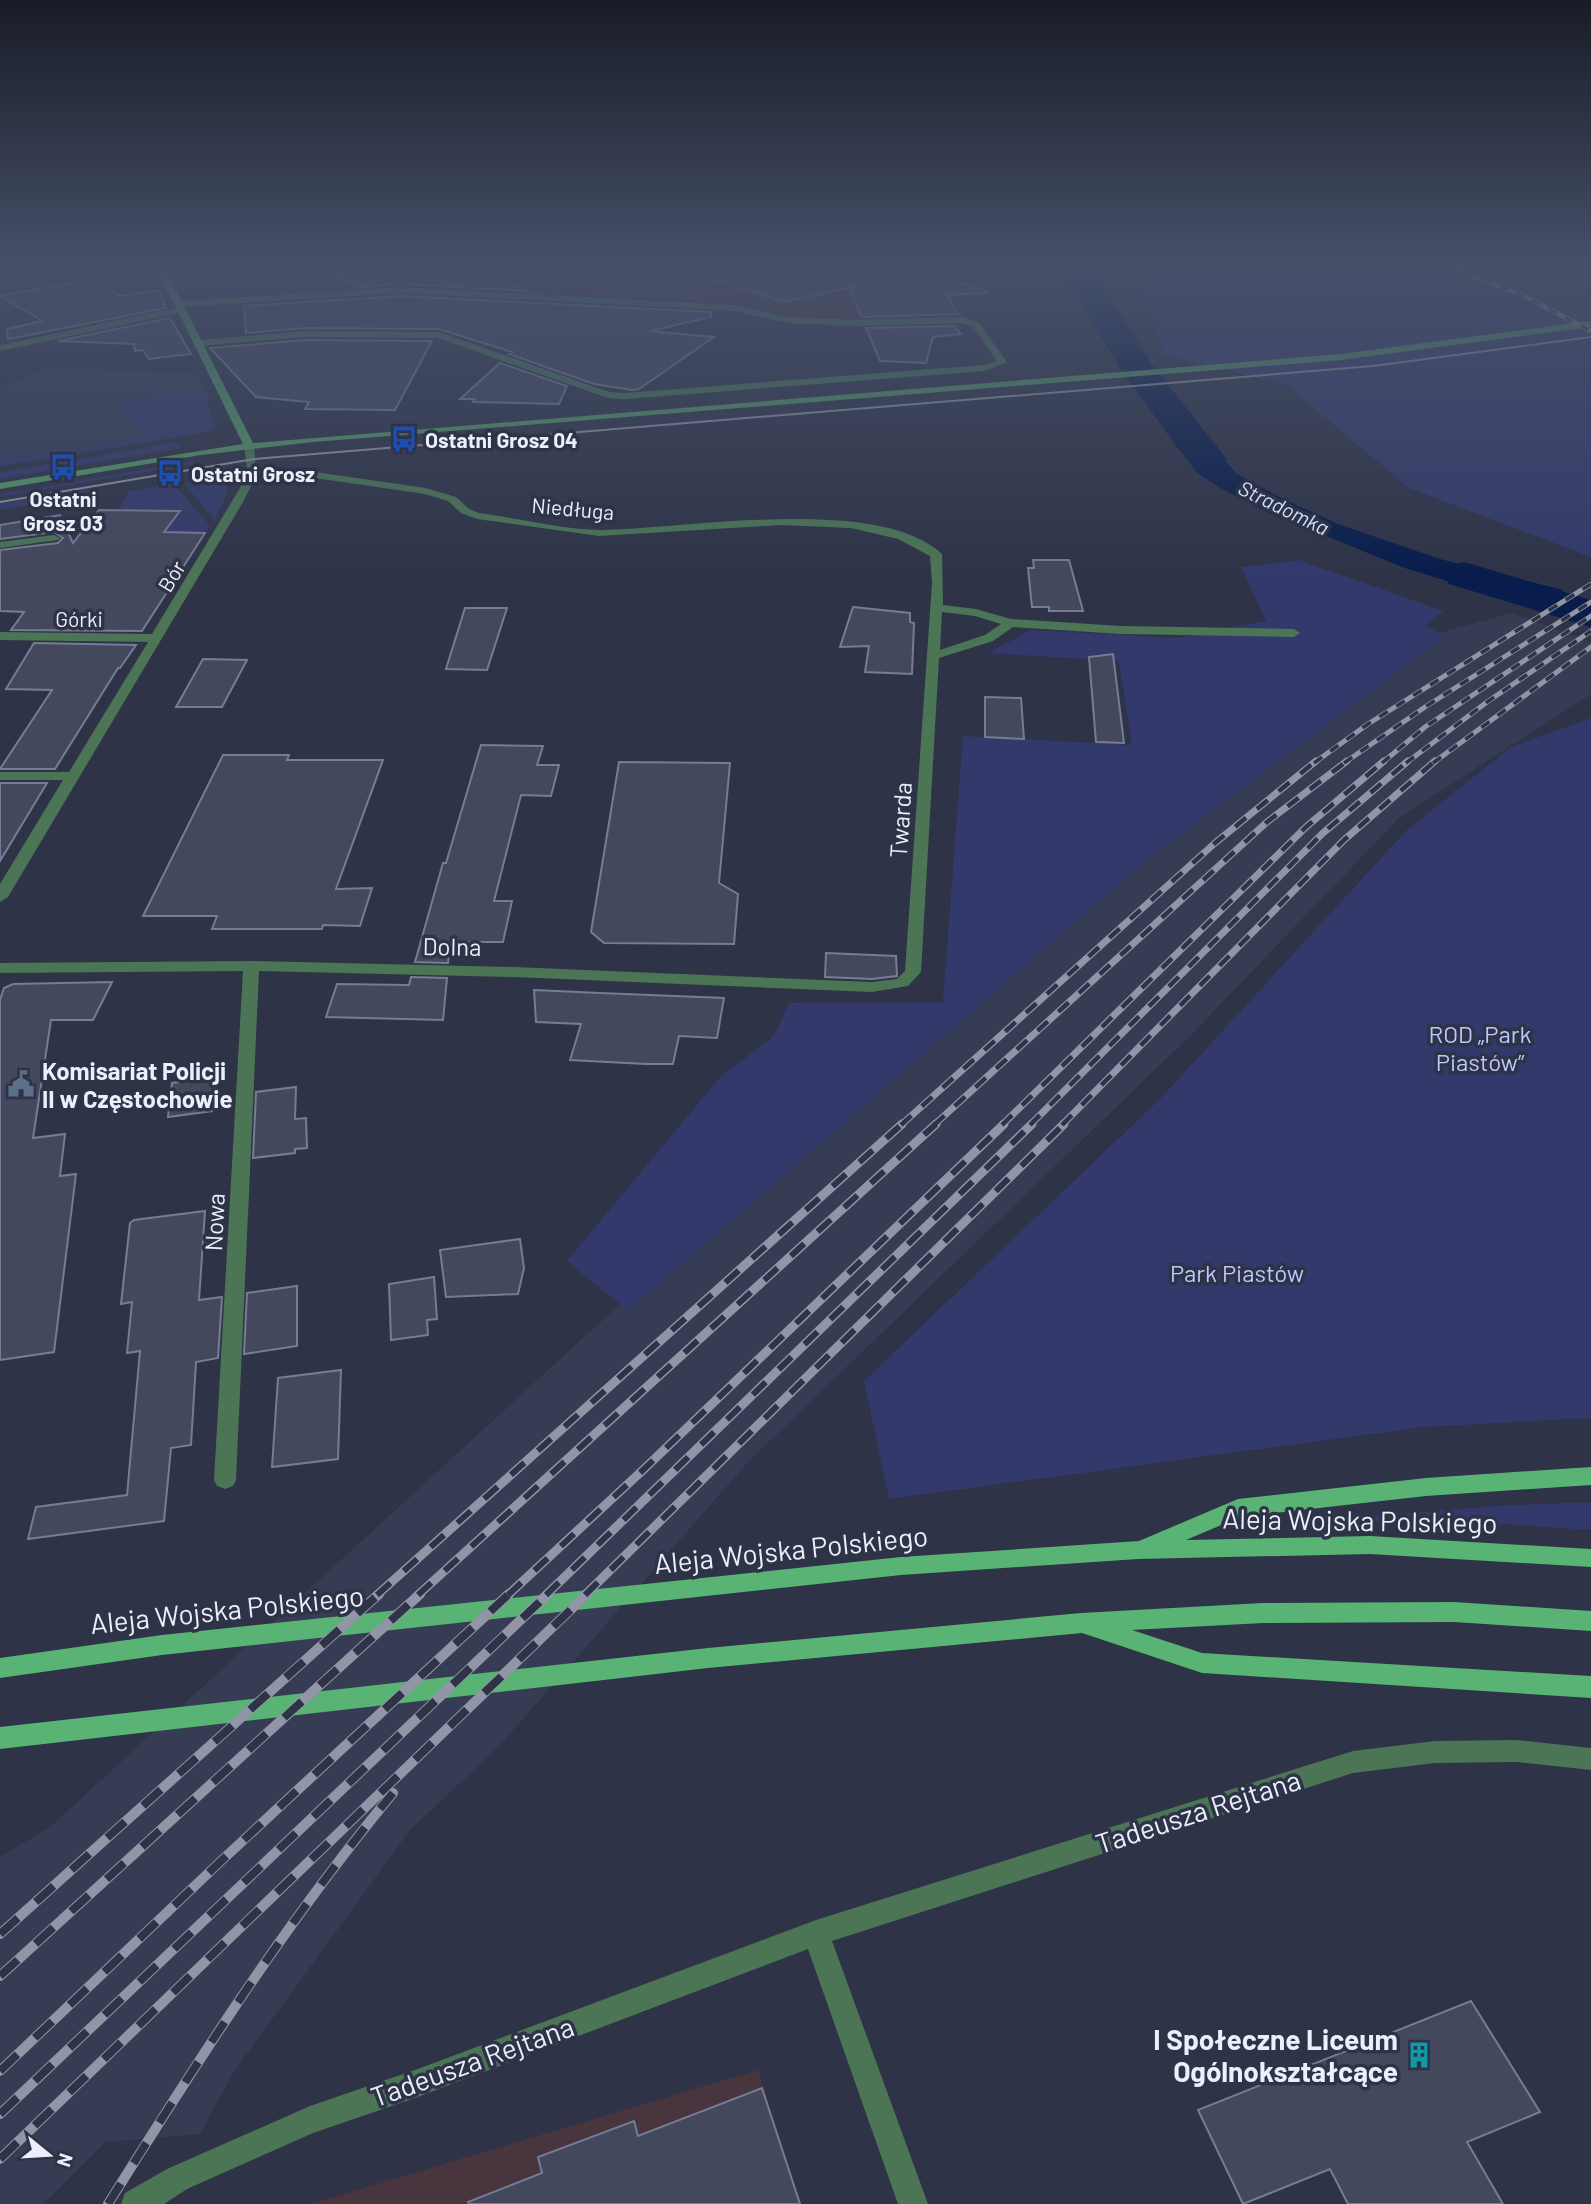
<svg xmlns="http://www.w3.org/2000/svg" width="1591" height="2204" viewBox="0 0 1591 2204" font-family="Barlow,sans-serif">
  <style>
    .built { fill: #373c55 }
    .industrial { fill: #48353e }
    .green { fill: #333a6b }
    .water { fill: #081d4b }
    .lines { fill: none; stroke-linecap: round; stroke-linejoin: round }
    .river { fill: #081d4b; fill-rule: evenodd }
    .building { fill: #43485d; stroke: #767c93; stroke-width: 2 }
    .street { fill: #4b7555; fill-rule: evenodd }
    .secondary { fill: #549867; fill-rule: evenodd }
    .primary { fill: #59b374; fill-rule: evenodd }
    .tram { stroke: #9195a6; stroke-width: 2 }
    .rail-far4-casing { stroke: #9195a6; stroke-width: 4.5 }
    .rail-far3-casing { stroke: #9195a6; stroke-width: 5 }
    .rail-far2-casing { stroke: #9195a6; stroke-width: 7 }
    .rail-far1-casing { stroke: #9195a6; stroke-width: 9 }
    .rail-casing { stroke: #9195a6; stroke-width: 10 }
    .rail-far4 { stroke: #2e3347; stroke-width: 2.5; stroke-dasharray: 9; stroke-linecap: butt }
    .rail-far3 { stroke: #2e3347; stroke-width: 3.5; stroke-dasharray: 10; stroke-linecap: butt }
    .rail-far2 { stroke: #2e3347; stroke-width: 4.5; stroke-dasharray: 14; stroke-linecap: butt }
    .rail-far1 { stroke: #2e3347; stroke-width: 6; stroke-dasharray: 18; stroke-linecap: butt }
    .rail { stroke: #2e3347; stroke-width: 8; stroke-dasharray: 24; stroke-linecap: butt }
    .labels { text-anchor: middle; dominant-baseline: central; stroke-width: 7; stroke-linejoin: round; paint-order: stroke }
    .far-poi-label { font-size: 21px; font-weight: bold; fill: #ebeffc; stroke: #2e3347; text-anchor: start }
    .far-water-label { font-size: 21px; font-style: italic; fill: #ccddfd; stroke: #2e3347 }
    .far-street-label { font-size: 21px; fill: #ebeffc; stroke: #2e3347 }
    .street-label { font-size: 24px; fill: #ebeffc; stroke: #2e3347 }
    .park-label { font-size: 24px; fill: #bdc8fb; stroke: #2e3347 }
    .poi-label { font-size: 24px; font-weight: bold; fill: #ebeffc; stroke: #2e3347; text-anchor: start }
    .near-street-label { font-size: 28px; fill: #ebeffc; stroke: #2e3347 }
    .near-poi-label { font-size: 28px; font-weight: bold; fill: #ebeffc; stroke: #2e3347; text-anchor: end }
  </style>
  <rect width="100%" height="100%" fill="#2e3347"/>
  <path class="built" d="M1428 267H1591V341L1564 322 1524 302Z
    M46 368 195 373 208 394 207 404 215 426 208 432 29 462 0 461V387Z
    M1512 613 1591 642V694L1399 818 1191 1035 749 1461 499 1746 410 1830 233 2073 200 2134 105 2142 43 2204H0V1857L50 1827 923 1026 1409 641Z"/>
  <path class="industrial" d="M103 267 133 285 0 311V283L22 282Z
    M500 267H938L967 318 859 321 793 317 769 308 687 300 558 294Z
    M758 2070 799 2204H310Z"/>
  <path class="green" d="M1149 267H1428L1524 302 1564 322 1591 341V557L1409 488 1286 385 1165 355 1141 288Z
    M189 390 208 394 207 404 215 425 210 431 93 451 90 446 144 437 118 404 120 403Z
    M177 442 182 448 0 479V472Z
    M80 448 82 453 0 466V454L30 456Z
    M193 461 194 464 0 497V494Z
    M228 475 226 495 215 521 184 483Z
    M174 484 210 526 205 533 162 532 179 512 119 510 129 491Z
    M93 488 96 493 0 510V504Z
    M1299 560 1443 611 1425 625 1444 637 1144 862 628 1311 567 1261 721 1076 774 1036 789 1003 943 1002 963 736 1132 745 1119 661 988 653 1031 630 1177 638 1266 621 1241 567Z
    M1591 718V1418L1423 1427 889 1499 864 1381 1159 1100 1406 831 1511 747Z
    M1591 1502V1530L1488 1523 1310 1521 1496 1506Z"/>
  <path class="water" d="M1060 267H1090L1151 363 1119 366Z
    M1165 390 1236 473 1283 499 1338 524 1440 559 1563 590 1540 604 1486 593 1405 568 1267 512 1222 489 1197 473 1137 391Z"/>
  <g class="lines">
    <path class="river" d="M1060 267H1090L1149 361 1227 459 1221 467 1208 470 1195 467 1177 447 1119 367Z
      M1464 562 1591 600V627L1449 584 1443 575 1449 566Z"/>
  </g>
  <path class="building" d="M429 267H475L529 291 401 284 358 287 334 276 389 273Z
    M694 267H920L990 293 947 295 958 314 862 317 851 292 857 286 784 302 693 273Z
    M93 279 121 296 159 290 166 308 8 339 7 329 43 321 0 296Z
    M401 296 711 312V317L650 331 714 337 639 389 632 390 594 384 509 354 512 352 439 329 306 328 246 333 244 306Z
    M170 318 191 354 149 359 143 350 135 351 134 344 58 341Z
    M954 326 961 334 933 337 926 363 880 361 866 328Z
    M306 340 432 341 395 410 305 409 309 402 256 397 210 348Z
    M500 363 567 386 559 404 473 402 475 399H460Z
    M99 510 180 511 164 532 205 533 142 631 11 630 24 612 0 611V550L58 543 63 538 54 532 0 539V525L60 515 73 543Z
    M1033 560H1069L1083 611H1049V607H1032L1028 568H1034Z
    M853 607 910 613V622L914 623 912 674 865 672 869 646 840 647Z
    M465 608H507L487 670 446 669Z
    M34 643 136 645 120 668H118L55 769H0L52 690 6 689Z
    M1113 654 1124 743 1096 742 1089 657Z
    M203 659 247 660 222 707H176Z
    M985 697 1021 698 1024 739 985 737Z
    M481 745 543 746 537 765H559L551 796 521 795 494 901H512L503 942H450L448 963 415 962 443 863H446Z
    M223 755H289L287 760H383L336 889 372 888 360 926 323 925 322 929H212L217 916H143Z
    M619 762 730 763 719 883 738 894 734 944 604 943 591 932Z
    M0 783H47L0 861Z
    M826 953 896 956 897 976 872 979 825 977Z
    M411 977 447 978 443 1020 326 1017 337 984 409 985Z
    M112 982 93 1020H51L33 1138 65 1134 60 1176 76 1174 54 1352 0 1360V1000L4 988 13 984Z
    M534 990 600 993 724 998 717 1038 679 1036 673 1064H646L570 1060 581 1024 536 1022Z
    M214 1078 212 1111 168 1117 172 1083Z
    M296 1087 295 1119 306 1118 307 1148 295 1149V1153L253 1158 256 1092Z
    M205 1211 199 1300 222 1297 218 1358 196 1362 191 1445 171 1448 164 1521 28 1539 36 1507 127 1495 140 1351 127 1353 132 1302 121 1304 130 1223 134 1220Z
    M520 1239 524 1268 518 1294 446 1297 440 1250Z
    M434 1277 437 1319 427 1320 428 1335 391 1340 389 1284Z
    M297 1286V1346L244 1354 247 1293Z
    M341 1370 338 1459 272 1467 278 1378Z
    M1471 2001 1540 2112 1467 2142 1503 2204H1348L1330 2169 1243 2204 1198 2110Z
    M762 2088 800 2204H469L468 2202 542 2173 538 2157 634 2121 638 2136Z"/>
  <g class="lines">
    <path class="street" d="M401 287 734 305 787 317 856 320 964 317 979 323 1007 362 985 371 625 399 608 398 438 338 306 337 199 346 195 343 199 340 306 331 439 332 609 392 625 393 984 365 997 361 973 327 963 323 856 326 787 323 734 311 401 293 179 307 175 304 179 301Z
      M181 307 184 312 0 351V345Z
      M249 442 254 445 256 472 294 469 426 488 456 497 469 509 479 513C517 518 564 530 601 530 685 529 878 494 942 554L943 605 976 609 1011 619 1121 626 1294 629 1300 633 1294 637 1121 634 1013 627 993 641 939 658 921 972 908 986 872 992 514 977 259 971 236 1480 233 1486 225 1489 217 1486 214 1480 243 971 0 973V963L251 961 514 967 872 982 897 979 905 971 932 583 930 556 898 539 851 528 781 525 599 536 477 519 461 513 448 501 425 494 294 475 255 478 243 502 8 897 0 902V884L63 780H0V772H69L148 642 0 640V632L152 634 240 488 247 468 244 445ZM942 612 975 616 1001 624 985 635 940 650Z
      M54 535 60 538 58 540 0 548V542Z
      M1516 1740 1591 1748V1770L1516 1762 1435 1763 1353 1773 832 1941 928 2204H898L808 1949 415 2098 313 2133 187 2189 164 2204H121L125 2193 167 2169 310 2106 415 2070 816 1920 1353 1751 1435 1741Z"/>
    <path class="secondary" d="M149 267H157L171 280 253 443 1341 354 1591 321V327L1341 360 313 442 201 455 0 489V483L243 444 163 281Z"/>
    <path class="primary" d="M1591 1467V1485L1426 1496 1240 1517 1186 1540 1370 1536 1591 1549V1567L1370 1554 1138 1559 901 1575 162 1655 0 1678V1658L162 1635 901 1557 1139 1541 1238 1499 1426 1478Z
      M1454 1602 1591 1611V1631L1454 1622 1263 1623 1132 1630 1202 1653 1591 1676V1698L1202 1673 1082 1633 708 1668 0 1749V1727L708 1648 1081 1613 1263 1603Z"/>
    <path class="tram" d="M0 502 254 459 1373 366 1591 337"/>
    <g class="rail-far4-casing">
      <path id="rail-far4" d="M1449 267 1522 295 1591 331
        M1587 267H1591"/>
    </g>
    <g class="rail-far3-casing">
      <path id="rail-far3" d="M1314 763 1368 724 1591 584
        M1344 763 1425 707 1591 602
        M1382 763 1425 727 1591 616
        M1406 763 1487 702 1591 631
        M1433 763 1591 647"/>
    </g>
    <g class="rail-far2-casing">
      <path id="rail-far2" d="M901 1125 1215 843 1316 761
        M934 1125 1267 822 1347 761
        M1002 1125 1306 827 1384 761
        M1030 1125 1323 833 1408 761
        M1062 1125 1344 840 1435 761"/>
    </g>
    <g class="rail-far1-casing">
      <path id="rail-far1" d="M377 1595 902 1124
        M418 1595 936 1124
        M508 1595 643 1470 1004 1124
        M546 1595 1032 1124
        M585 1595 1064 1124"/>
    </g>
    <g class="rail-casing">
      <path id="rail" d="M0 1934 379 1594
        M0 1976 420 1594
        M0 2071 221 1861 509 1594
        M0 2114 548 1594
        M0 2159 587 1594
        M108 2204C197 2062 286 1922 393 1793"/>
    </g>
    <use href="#rail-far4" class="rail-far4"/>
    <use href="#rail-far3" class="rail-far3"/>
    <use href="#rail-far2" class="rail-far2"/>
    <use href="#rail-far1" class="rail-far1"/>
    <use href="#rail" class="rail"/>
  </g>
  <linearGradient id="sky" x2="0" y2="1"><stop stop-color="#191c27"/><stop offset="0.46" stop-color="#465069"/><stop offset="1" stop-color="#465069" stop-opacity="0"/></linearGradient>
  <rect width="1591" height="575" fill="url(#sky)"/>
  <defs>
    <g id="bus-bare" transform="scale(2.1)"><path d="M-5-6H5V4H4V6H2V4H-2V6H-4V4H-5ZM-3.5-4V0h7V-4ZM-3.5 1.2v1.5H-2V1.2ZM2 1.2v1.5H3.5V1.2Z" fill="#1a4fb4" stroke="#2e3347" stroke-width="2.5" paint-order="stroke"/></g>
    <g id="civic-bare" transform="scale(2.1)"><path d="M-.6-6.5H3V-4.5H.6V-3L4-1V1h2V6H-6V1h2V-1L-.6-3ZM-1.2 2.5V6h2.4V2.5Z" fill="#5c6f8a" stroke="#2e3347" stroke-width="2.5" paint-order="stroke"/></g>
    <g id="building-bare" transform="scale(2.1)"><path d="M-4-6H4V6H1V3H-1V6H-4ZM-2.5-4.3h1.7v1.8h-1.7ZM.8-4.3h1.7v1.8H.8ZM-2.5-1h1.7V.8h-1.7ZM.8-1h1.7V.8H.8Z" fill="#0f9aa8" stroke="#2e3347" stroke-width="2.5" paint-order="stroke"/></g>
  </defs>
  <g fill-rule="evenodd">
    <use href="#bus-bare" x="404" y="439"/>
    <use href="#bus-bare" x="63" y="467"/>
    <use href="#bus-bare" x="170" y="473"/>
    <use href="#civic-bare" x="21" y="1084"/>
    <use href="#building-bare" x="1419" y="2055"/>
  </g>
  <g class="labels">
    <g class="far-poi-label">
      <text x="425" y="439">Ostatni Grosz 04</text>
      <text x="191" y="473">Ostatni Grosz</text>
      <text x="63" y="498" text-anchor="middle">Ostatni<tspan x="63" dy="24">Grosz 03</tspan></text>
    </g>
    <g class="far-water-label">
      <text transform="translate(1284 507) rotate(26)">Stradomka</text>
    </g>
    <g class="far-street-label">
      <text transform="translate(573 508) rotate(5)">Niedługa</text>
      <text transform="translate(171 576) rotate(-59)">Bór</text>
      <text x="79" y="618">Górki</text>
    </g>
    <g class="street-label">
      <text transform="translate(900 820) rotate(-86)">Twarda</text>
      <text transform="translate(452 946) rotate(1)">Dolna</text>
      <text transform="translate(214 1222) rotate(-87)">Nowa</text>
    </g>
    <g class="park-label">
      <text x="1480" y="1033">ROD „Park<tspan x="1480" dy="28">Piastów”</tspan></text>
      <text x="1237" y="1272">Park Piastów</text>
    </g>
    <g class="poi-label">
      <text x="42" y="1070">Komisariat Policji<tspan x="42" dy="28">II w Częstochowie</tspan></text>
    </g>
    <g class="near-street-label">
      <text transform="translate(1360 1520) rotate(1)">Aleja Wojska Polskiego</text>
      <text transform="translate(791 1549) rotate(-6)">Aleja Wojska Polskiego</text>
      <text transform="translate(227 1609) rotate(-6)">Aleja Wojska Polskiego</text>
      <text transform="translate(1198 1811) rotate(-18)">Tadeusza Rejtana</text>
      <text transform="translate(472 2061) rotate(-20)">Tadeusza Rejtana</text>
    </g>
    <g class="near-poi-label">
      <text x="1398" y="2039">I Społeczne Liceum<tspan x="1398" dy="32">Ogólnokształcące</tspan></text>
    </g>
  </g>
  <g transform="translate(49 2155) rotate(108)" stroke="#2e3347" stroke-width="5" paint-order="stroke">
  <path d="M0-5L12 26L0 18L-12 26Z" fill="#ebeffc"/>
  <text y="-10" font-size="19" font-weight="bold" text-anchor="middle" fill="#ebeffc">N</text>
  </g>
</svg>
